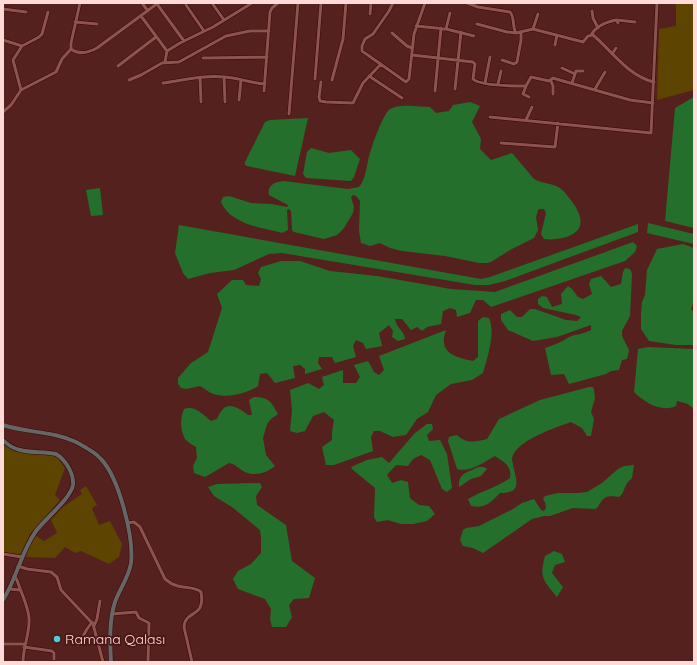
<svg xmlns="http://www.w3.org/2000/svg" width="697" height="665" viewBox="0 0 697 665" font-family="Quicksand,sans-serif">
  <style>
    .green { fill: #5d4400 }
    .water { fill: #256f2c }
    .lines { fill: none; stroke-linecap: round; stroke-linejoin: round }
    .street-casing { stroke: #380607; stroke-width: 4 }
    .secondary-casing { stroke: #380607; stroke-width: 5 }
    .street { stroke: #8d534e; stroke-width: 3 }
    .secondary { stroke: #656666; stroke-width: 4 }
    .poi-dot { fill: #52cbd8; stroke: #491615; stroke-width: 1.5 }
    .labels { text-anchor: middle; dominant-baseline: central; stroke-width: 3.5; stroke-linejoin: round; paint-order: stroke }
    .poi-label { font-size: 14px; fill: #fedbd8; stroke: #491615; text-anchor: start }
  </style>
  <rect width="100%" height="100%" fill="#55211e"/>
  <path class="green" d="M694 3V90L657 100 659 29 676 26V4Z
    M3 444C19 456 38 452 56 456L65 468 55 495 60 500 30 534 20 555 3 552Z
    M86 486 97 505 92 508 99 525 110 521 122 544 119 557 109 564 81 551 75 553 65 547 55 558 26 557 29 547 36 536 44 541 57 533 51 520 63 507 82 494 80 490Z"/>
  <path class="water" d="M694 97V228L665 221 675 108Z
    M470 102 480 106 472 122 481 139 480 149 491 160 512 153 534 179C542 184 553 183 560 188 565 192 569 198 573 203 584 219 585 232 563 238 556 239 550 240 544 239L541 234 546 213 544 209H539L538 210 536 217 538 230 534 238 510 250 491 262 487 263H479L445 256 402 251 390 248 380 243 370 246 361 243 359 231 360 201 356 196 353 195 351 197 354 207 353 213 344 228 337 235 324 239 294 232 292 230 291 211 289 209 287 210 288 230 282 233C262 228 230 224 221 202L223 197 229 196 251 203 272 204 287 207 288 205 269 195C267 185 275 182 283 181L348 189 359 187C365 180 366 170 368 161 370 151 382 115 390 109 400 103 419 107 430 107L436 113 449 111 453 105Z
    M308 118 295 176 247 166 245 165V162L265 122 270 120Z
    M311 148 329 153 351 150 360 159 354 177 351 181 306 178 303 174 307 152Z
    M100 188 103 215 91 216 86 190Z
    M648 223 694 234V244L647 233Z
    M638 224V232L505 281 489 285H475L282 253 269 254 234 270 210 273 188 279 183 273 175 253 179 225 481 279 490 277Z
    M633 242 637 246 635 252 625 261 491 307 483 300H476L470 313 457 317 456 310 450 308 443 311 441 324 427 327 422 331 417 327 411 330 402 319H395C396 328 404 330 405 339L398 341 392 337 393 331 389 325 379 333 382 346 366 349 363 343 356 340 353 346 356 357 335 363 332 357H319L318 363 322 369 305 374V369L300 365 293 366 295 378 275 383 267 373 260 374 258 386C247 394 224 399 211 393 207 391 204 388 200 386L187 389 181 388 178 384V378L191 363 208 352 222 308 217 294 232 280H243L246 285 259 286 261 279 258 273 261 267 281 261H300L330 271 377 276 451 289 495 292Z
    M683 244 694 248V299L691 310 694 311V345H676L649 341 641 329V314L642 302 645 295 647 270 657 249Z
    M625 268 630 269 632 274 630 316 622 331V336L629 350 627 359 622 360 619 370 611 371 606 374 569 384 564 374 551 375 545 348C554 345 562 342 569 337 576 334 584 334 591 330V325L557 337 533 341 508 330 501 320V314L510 310 517 317H522L530 309H535L566 320 577 321 581 317 576 315 543 308 538 304V299L542 296 547 297 552 307 562 304 561 294 568 286 572 289 578 297 583 299 592 294 589 284 591 279 601 276 611 287 621 284 623 272Z
    M483 317 489 318C496 333 487 358 483 373L472 380 451 384 436 395 428 412 417 419 406 435 393 437 380 431H374L371 437 373 451 334 465H326L322 447 332 440V432L334 420 324 412 313 416 305 431 297 433 290 431 292 410 290 390 308 383 319 389 324 385 322 377 343 370V383H356L360 377 354 365 368 361 374 372 379 375 384 370 379 356 446 330C445 334 443 339 444 343 445 356 464 359 473 361L478 357V321Z
    M648 347 694 349V409L688 404 677 401 676 406C661 413 644 402 634 392L638 349Z
    M589 387H593L594 390 595 398 591 412 594 419 591 436H587L582 428 571 422C555 428 514 441 512 459 512 461 513 463 513 465 517 482 522 493 500 493 490 503 485 509 471 506L468 499C482 491 497 487 510 478 512 466 504 462 495 456 484 462 470 473 457 469L448 441 449 437 457 435C466 444 475 442 487 439L499 419 540 400Z
    M254 397C269 397 271 402 278 414L271 419 267 424 263 438 266 455 275 466C268 472 255 477 245 472 238 469 238 465 229 463L205 477 194 473 193 466 197 458 196 447C192 445 188 442 185 439 180 430 180 418 184 409 195 405 203 415 211 421L217 419C225 400 234 405 248 415H252L249 400Z
    M427 424H432L433 429 427 435 429 441 440 440 447 454 452 488 447 492 442 489 430 460 421 455 413 459 408 466 396 465 387 475 392 483 401 480 408 482 410 498 419 505 429 506 435 514 427 521 413 524H401L388 520 377 522 374 517 375 488 353 470 351 467 367 460 382 457 389 463 415 433Z
    M634 465 632 478 627 483 622 494 619 497C612 496 605 495 601 502 598 505 599 507 595 509L573 508 550 516H544L532 519 483 553 473 548 463 546 460 540 463 530 466 528 479 526 513 509 522 503 534 499 541 510 544 511 546 508 545 502 543 499 545 496 558 493H578L587 492 602 483 618 469 624 466Z
    M478 467H484L487 469 481 476 471 479 459 487C458 473 467 473 478 467Z
    M260 483 262 487 256 496 257 505 286 525 292 561 315 578 309 598 294 599 289 605 292 617 286 627H272L270 619 271 609 265 599 238 589 233 579 238 571 251 564 261 553V538L260 530 232 507 214 496 208 487 217 484Z
    M554 551 562 554 565 562 555 565 552 573 563 587 557 597C543 580 539 578 545 556Z"/>
  <g class="lines">
    <g class="street-casing">
      <path id="street" d="M142 3 148 11
        M212 3 224 20
        M393 3 389 11 373 34 365 39 362 46V51L406 82 409 79 414 34 425 3
        M467 3 478 7 510 12C515 17 512 27 516 33L533 29 583 42 588 36 593 35C612 51 628 76 654 82
        M157 4 184 41
        M186 5 204 31
        M3 9 26 12
        M592 11 593 18 598 28
        M370 14 371 3
        M141 16 167 51
        M617 20 635 22
        M75 22 97 24
        M477 24 507 32 516 33
        M416 26 446 29 474 36
        M446 29 450 13
        M533 29 538 14
        M392 33 407 46 412 48
        M591 35C596 26 606 22 616 20L618 23
        M3 40 22 46
        M555 45 557 35
        M71 49C79 55 88 53 97 48L158 3
        M71 49V43L80 3
        M612 54 616 48
        M412 55 473 62 475 64 473 79C480 86 515 86 526 86L531 77 549 81 553 78 556 79 630 100 653 103
        M203 58 267 57
        M502 60 514 64 517 62 521 40V32
        M165 62 167 51 180 43 213 27 252 3
        M118 66 156 37
        M562 68 575 74
        M369 76 402 98
        M200 77 201 102
        M224 77 225 102
        M315 79 321 3
        M129 80 141 75 162 63 179 62 226 36 250 31H269
        M332 80 343 39 346 3
        M551 81 553 86V94
        M321 82 319 97 320 101 326 102 353 103 363 83 381 64
        M163 83C184 80 204 75 225 77 238 78 251 83 265 84
        M485 83 490 57
        M572 83 576 71H583
        M498 84 501 71
        M526 86 523 94 529 97
        M455 89 461 32
        M595 89 605 72
        M21 90 13 60 22 46 39 37 42 34 48 12
        M264 91 270 12 272 8 278 3
        M435 91 441 28
        M239 100 241 80
        M3 112 11 105 21 90 56 72 62 59 71 49
        M289 114 298 3
        M490 117 651 133 657 3
        M526 120 532 107
        M501 143 555 147 558 123
        M128 523 134 522 140 527 165 579C180 592 191 584 201 592 206 619 185 609 184 627L192 662
        M3 554 22 557
        M18 566 27 569 51 572 57 577 61 590 93 624 103 662
        M14 576 17 580C20 590 29 608 29 619 30 633 23 647 23 662
        M9 589 20 590
        M112 614 136 612 139 618 149 623 148 662
        M94 626 97 619 100 601
        M3 644H25
        M78 645 87 629 92 622
        M24 647 52 651 54 653V659"/>
    </g>
    <g class="secondary-casing">
      <path id="secondary" d="M3 425C27 433 53 431 76 442 85 447 95 452 101 459 119 478 134 537 131 563 129 577 120 588 115 602 109 620 110 643 111 662
        M3 440C18 456 38 450 56 454 66 460 74 474 73 485 71 498 45 519 36 531 21 552 17 578 3 600"/>
    </g>
    <use href="#street" class="street"/>
    <use href="#secondary" class="secondary"/>
  </g>
  <circle class="poi-dot" cx="57" cy="639" r="4"/>
  <g class="labels">
    <g class="poi-label">
      <text x="65" y="639">Ramana Qalası</text>
    </g>
  </g>
  <rect width="697" height="665" fill="none" stroke="#fedbd8" stroke-width="8"/>
</svg>
